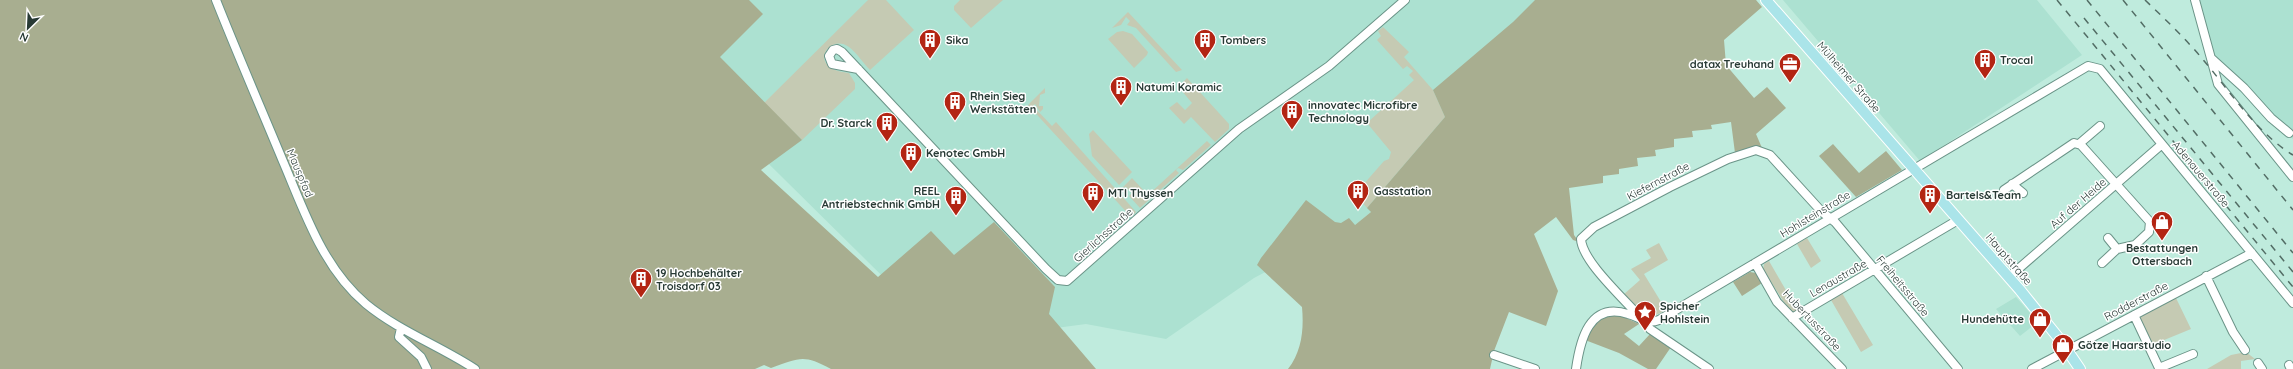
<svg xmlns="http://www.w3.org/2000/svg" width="2293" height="369" viewBox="0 0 2293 369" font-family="Quicksand,sans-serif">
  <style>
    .built { fill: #ace1d1 }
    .green { fill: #c5cab3 }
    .forest { fill: #a8ae90 }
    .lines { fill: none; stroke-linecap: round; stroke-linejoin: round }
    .minor-casing { stroke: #6b9488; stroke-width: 10 }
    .major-casing { stroke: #fff; stroke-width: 12 }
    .minor { stroke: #fff; stroke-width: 8 }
    .major { stroke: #aae4e9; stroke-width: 10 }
    .rail { stroke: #536d65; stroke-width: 1.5; stroke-dasharray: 7 7; stroke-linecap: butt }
    .labels { text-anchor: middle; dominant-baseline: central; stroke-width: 3; stroke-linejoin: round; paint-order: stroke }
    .poi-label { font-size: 11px; font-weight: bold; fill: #283a35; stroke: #fff; text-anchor: start }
    .street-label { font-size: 11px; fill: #283a35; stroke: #fff }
  </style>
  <rect width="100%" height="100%" fill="#bfebdd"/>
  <path class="built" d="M603 0H1602L1368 208 1371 212 1355 225 1254 278 1166 339 1086 324 949 342Z
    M1783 0H2037L2082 55 1920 161Z
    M2198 0H2293V139L2272 122 2262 103 2245 83 2214 59Z
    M2016 297 2038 322 2020 336 1996 309Z"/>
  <path class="green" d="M868 0H886L914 30 870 70C863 63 857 53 849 47 829 32 805 69 849 73L855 83V89L802 140 764 103Z
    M960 0H1003L971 28 954 10V6Z
    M1128 12 1182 70 1176 72 1136 28 1127 25 1130 21 1126 17 1121 25 1112 28Z
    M1383 27 1409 52 1404 57 1433 90 1445 117 1367 208 1355 194 1384 161 1389 159 1391 152 1367 123 1414 80 1409 75 1413 71 1407 66 1403 69 1377 40 1381 36 1378 31Z
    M1123 31 1132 34 1148 52 1147 55 1134 68 1108 39 1117 32Z
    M1187 78 1229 124V129L1215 142 1191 117 1184 124 1169 108 1177 102 1185 110 1192 103 1181 90 1186 85 1183 82Z
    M1045 88V93L1040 95 1039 106H1043V109L1040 112 1035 104 1033 106 1052 126 1056 122 1136 212 1131 217 1028 105Z
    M1093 130 1132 172 1119 185 1092 156 1089 134Z
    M1207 141 1211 145 1183 170 1178 168 1176 170 1179 173 1140 208 1129 196 1132 193 1126 187 1122 188 1132 178 1148 195Z
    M1807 238 1821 261 1811 268 1797 244Z
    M1659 243 1668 260 1644 274 1666 310C1643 324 1637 312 1623 295L1640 280 1631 269 1651 258 1646 250Z
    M1769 261 1798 311C1794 313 1790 310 1787 307L1763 269 1764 264Z
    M1842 293 1873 345 1861 352 1831 300Z
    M2176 298 2191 329 2152 345 2140 320 2141 316Z
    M2246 352 2255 359 2241 361V369H2207L2231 355Z"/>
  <path class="forest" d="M0 0H749L763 14 720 57 802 140 761 170 878 277 931 231 954 255 994 222 1055 287 1049 314 1096 369H831C803 354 800 358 771 368L764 365 755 369H0Z
    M1535 0H1756L1762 7 1724 40 1726 65 1754 98 1767 87 1786 108 1756 134 1762 148 1752 147 1735 153 1731 122 1711 125 1712 129 1692 131 1693 137 1674 139V147L1655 150 1656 156 1637 158 1638 166 1619 169V174L1603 176V183L1569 188 1574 235 1579 242 1573 240 1556 217 1534 234 1558 291 1546 326 1509 312 1494 351 1490 369H1288C1302 351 1304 329 1302 307L1257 265 1261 258 1306 200 1335 222 1341 223 1349 218 1355 225 1371 212 1367 208 1445 117 1433 90 1513 22Z
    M1833 144 1859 173 1886 151 1902 170 1856 197 1819 156Z
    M1750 272 1756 273 1762 283 1742 296 1733 282Z
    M1612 315 1622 316 1639 324 1624 334 1639 346 1650 334 1671 347 1656 369H1648L1619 353 1585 340 1595 322Z"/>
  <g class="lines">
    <g class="minor-casing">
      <path id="minor" d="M216 0C237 53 260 106 282 159 304 210 322 267 366 304 399 331 440 346 475 369
        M2195 0 2218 84 2293 177
        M2212 59 2244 88 2271 118 2289 133
        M858 69 832 64 829 56 833 50 837 49 842 52 1046 269 1058 280 1067 281 1239 129 1329 66 1405 0
        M2079 144 2100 126
        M2012 184 2023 193
        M2004 190 2074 143 2081 145 2150 222 2149 232 2135 245 2117 249 2102 263
        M2108 238 2117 249
        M1755 263 1777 302 1842 369
        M2206 276 2233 332 2245 350
        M2009 277 2161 145
        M2134 315 2159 368 2193 354
        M1792 318 1958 220
        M401 328 399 337 421 357 427 369
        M1494 355 1535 369
        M2258 363 2262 369
        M2289 365 2291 369
        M1576 369C1580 341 1589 301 1628 314 1640 317 1646 325 1659 320L2088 66 2100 69 2293 303
        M1709 369 1650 329C1635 308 1582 264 1581 239L1594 227 1670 187 1728 159 1756 150 1770 155 1822 212 1835 222 1958 369
        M2032 369 2252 253"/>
    </g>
    <g class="major-casing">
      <path id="major" d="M1766 0 2020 290 2061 341 2080 369"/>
    </g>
    <use href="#minor" class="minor"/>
    <use href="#major" class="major"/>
    <path class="rail" d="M2057 0 2293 287
      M2087 0 2293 253
      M2123 0 2293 210
      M2145 0C2166 20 2187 40 2205 62 2232 94 2257 133 2293 155
      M2084 18 2293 272"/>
  </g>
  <defs>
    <g id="building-pin" transform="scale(1.15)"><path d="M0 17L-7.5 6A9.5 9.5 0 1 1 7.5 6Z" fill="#b32513" stroke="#fff"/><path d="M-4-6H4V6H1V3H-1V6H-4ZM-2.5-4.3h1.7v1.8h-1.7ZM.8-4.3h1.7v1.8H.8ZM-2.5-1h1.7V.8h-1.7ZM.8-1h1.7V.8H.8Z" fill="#fff"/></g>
    <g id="office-pin" transform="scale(1.15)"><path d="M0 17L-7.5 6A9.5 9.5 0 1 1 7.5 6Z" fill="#b32513" stroke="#fff"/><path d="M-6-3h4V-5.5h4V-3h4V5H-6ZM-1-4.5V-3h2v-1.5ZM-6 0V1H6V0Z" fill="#fff"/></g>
    <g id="shop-pin" transform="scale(1.15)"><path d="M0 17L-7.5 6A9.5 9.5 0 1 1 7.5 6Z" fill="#b32513" stroke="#fff"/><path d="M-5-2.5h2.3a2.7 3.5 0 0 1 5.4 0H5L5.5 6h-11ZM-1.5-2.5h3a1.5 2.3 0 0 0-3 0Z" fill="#fff"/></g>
    <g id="sight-pin" transform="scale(1.15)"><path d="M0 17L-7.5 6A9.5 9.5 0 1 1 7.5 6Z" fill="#b32513" stroke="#fff"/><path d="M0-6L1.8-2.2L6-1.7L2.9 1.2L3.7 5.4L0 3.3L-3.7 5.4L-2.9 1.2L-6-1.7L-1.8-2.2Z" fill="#fff"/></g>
  </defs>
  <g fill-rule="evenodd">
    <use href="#building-pin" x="930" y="40"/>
    <use href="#building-pin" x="1205" y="40"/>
    <use href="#building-pin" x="1985" y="60"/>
    <use href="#office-pin" x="1790" y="64"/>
    <use href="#building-pin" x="1121" y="87"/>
    <use href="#building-pin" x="955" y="102"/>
    <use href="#building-pin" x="1292" y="111"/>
    <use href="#building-pin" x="887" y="123"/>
    <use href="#building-pin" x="911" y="153"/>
    <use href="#building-pin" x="1358" y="191"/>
    <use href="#building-pin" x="1093" y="193"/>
    <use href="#building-pin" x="1930" y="195"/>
    <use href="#building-pin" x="956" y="197"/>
    <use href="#shop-pin" x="2162" y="222"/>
    <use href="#building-pin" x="641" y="279"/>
    <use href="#sight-pin" x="1645" y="312"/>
    <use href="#shop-pin" x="2040" y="319"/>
    <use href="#shop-pin" x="2063" y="345"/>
  </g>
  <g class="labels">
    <g class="poi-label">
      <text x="946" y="40">Sika</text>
      <text x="1220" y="40">Tombers</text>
      <text x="2000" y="60">Trocal</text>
      <text x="1774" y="64" text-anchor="end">datax Treuhand</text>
      <text x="1136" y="87">Natumi Koramic</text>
      <text x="970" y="96">Rhein Sieg<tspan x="970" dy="13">Werkstätten</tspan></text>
      <text x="1308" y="105">innovatec Microfibre<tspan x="1308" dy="13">Technology</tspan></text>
      <text x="872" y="123" text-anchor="end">Dr. Starck</text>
      <text x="926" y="153">Kenotec GmbH</text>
      <text x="940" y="191" text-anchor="end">REEL<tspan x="940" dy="13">Antriebstechnik GmbH</tspan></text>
      <text x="1374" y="191">Gasstation</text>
      <text x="1108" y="193">MTI Thyssen</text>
      <text x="1946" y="195">Bartels&amp;Team</text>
      <text x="2162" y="248" text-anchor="middle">Bestattungen<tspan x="2162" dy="13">Ottersbach</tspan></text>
      <text x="656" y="273">19 Hochbehälter<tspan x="656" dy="13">Troisdorf 03</tspan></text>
      <text x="1660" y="306">Spicher<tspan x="1660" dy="13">Hohlstein</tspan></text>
      <text x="2024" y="319" text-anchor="end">Hundehütte</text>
      <text x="2078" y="345">Götze Haarstudio</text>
    </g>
    <g class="street-label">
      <text transform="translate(1849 77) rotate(49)">Mülheimer Straße</text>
      <text transform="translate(300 173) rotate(67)">Mauspfad</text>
      <text transform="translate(2201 174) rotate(50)">Adenauerstraße</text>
      <text transform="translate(1658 181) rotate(-28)">Kiefernstraße</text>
      <text transform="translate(2078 203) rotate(-41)">Auf der Heide</text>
      <text transform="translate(1815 214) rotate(-31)">Hohlsteinstraße</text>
      <text transform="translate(1103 235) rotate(-42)">Gierlichsstraße</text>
      <text transform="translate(2009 259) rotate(49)">Hauptstraße</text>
      <text transform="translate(1838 278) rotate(-30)">Lenaustraße</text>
      <text transform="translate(1903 286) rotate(50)">Freiheitsstraße</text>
      <text transform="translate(2136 301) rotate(-28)">Rodderstraße</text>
      <text transform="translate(1812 320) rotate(47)">Hubertusstraße</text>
    </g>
  </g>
  <g transform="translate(28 28) rotate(204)" stroke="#ffffff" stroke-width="3" paint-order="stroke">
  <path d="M0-3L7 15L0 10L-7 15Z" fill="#283a35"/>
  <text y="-6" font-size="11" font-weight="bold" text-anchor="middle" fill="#283a35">N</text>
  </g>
</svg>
